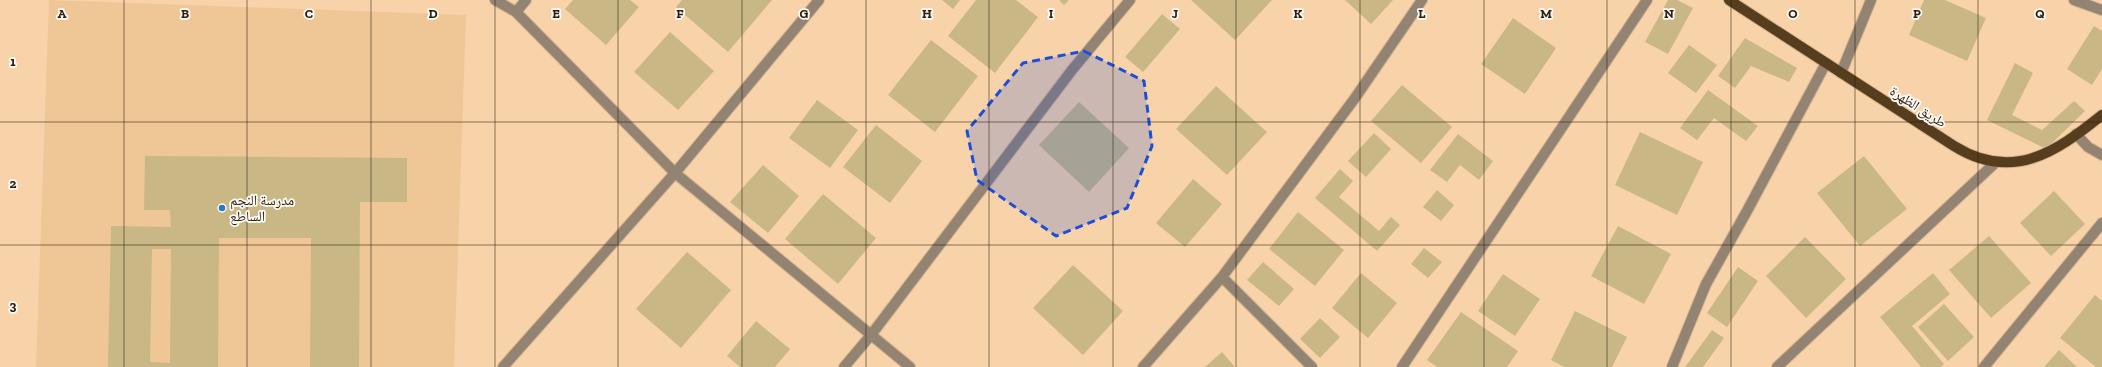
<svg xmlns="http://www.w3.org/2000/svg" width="2102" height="367" viewBox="0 0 2102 367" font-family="'Zilla Slab','Noto Naskh Arabic',serif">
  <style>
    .built { fill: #efc695 }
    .building { fill: #c9b886; fill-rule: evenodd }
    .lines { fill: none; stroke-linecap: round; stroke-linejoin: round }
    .minor-casing { stroke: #d3b28d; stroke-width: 12 }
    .major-casing { stroke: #d3b28d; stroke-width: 12 }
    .minor { stroke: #928372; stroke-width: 10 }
    .major { stroke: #563d1d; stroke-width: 10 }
    .marked { fill: #1d4ed8; fill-opacity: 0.2; stroke: #1d4ed8; stroke-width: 3; stroke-dasharray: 8 5; stroke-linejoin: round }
    .grid { fill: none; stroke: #2b1e0d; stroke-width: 1; stroke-opacity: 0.55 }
    .poi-dot { fill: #2579c7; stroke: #fefaf6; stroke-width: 1.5 }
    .labels { text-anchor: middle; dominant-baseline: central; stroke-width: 3.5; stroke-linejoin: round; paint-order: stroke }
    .street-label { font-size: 14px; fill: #2b1e0d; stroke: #fefaf6 }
    .poi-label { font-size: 14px; fill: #2b1e0d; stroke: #fefaf6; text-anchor: start }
    .grid-label { font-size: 13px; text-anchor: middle; font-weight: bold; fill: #2b1e0d; stroke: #fefaf6; stroke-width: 3.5; stroke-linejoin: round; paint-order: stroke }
  </style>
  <rect width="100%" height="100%" fill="#f8d3a9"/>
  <path class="built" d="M49 0 466 15 454 367H36Z"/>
  <path class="building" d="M573 0H630L639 7 606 45 565 9Z
    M682 0H772L728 52 676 7Z
    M942 0H960L953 9Z
    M976 0H1016L1038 17 995 73 948 36Z
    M1059 0H1069L1064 5Z
    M1191 0H1272L1235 40Z
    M1345 0H1393L1371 24Z
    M1668 0H1677L1693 8 1668 54 1645 42Z
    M1924 0H1945L1986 18 1967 61 1909 35Z
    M1162 14 1180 29 1143 72 1125 57Z
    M1513 18 1556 48 1525 94 1481 64Z
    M2094 26 2102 31V69L2092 85 2067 69Z
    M670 32 714 71 678 110 634 72Z
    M1745 38 1797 68 1789 82 1751 66 1735 88 1718 76Z
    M931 40 978 76 935 132 888 95Z
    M1689 45 1717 65 1696 93 1668 73Z
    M2015 63 2033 73 2012 115 2042 130 2074 101 2085 111 2046 149 1987 120Z
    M1402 85 1452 127 1421 163 1371 121Z
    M1216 86 1267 132 1227 175 1176 129Z
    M1708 90 1758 126 1746 141 1714 118 1697 140 1680 128Z
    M817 100 858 130 830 168 789 138Z
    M1079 102 1129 148 1089 192 1039 145Z
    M876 125 922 161 890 203 843 167Z
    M1640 132 1703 162 1677 215 1615 185Z
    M1374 133 1391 149 1366 177 1348 161Z
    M1458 134 1493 161 1479 180 1460 165 1447 182 1430 170Z
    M145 156 407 158V202H360L359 367H310L311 238H219L218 367H108L111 226 171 227 170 210H144ZM152 249H171L170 363 150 362Z
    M1864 156 1907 209 1860 246 1817 193Z
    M763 165 799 196 768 233 730 202Z
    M1340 169 1353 181 1339 197 1379 231 1391 217 1400 225 1377 251 1315 198Z
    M1193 179 1222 204 1185 247 1156 223Z
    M1437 190 1454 205 1441 221 1423 207Z
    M2054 191 2085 224 2051 256 2020 223Z
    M823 194 876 238 838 284 785 239Z
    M1298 212 1344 250 1315 286 1269 249Z
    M1618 226 1671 254 1644 304 1591 276Z
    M1989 236 2031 283 1991 318 1949 270Z
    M1805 237 1846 279 1806 318 1766 276Z
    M1424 248 1442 262 1428 278 1411 264Z
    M687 252 731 290 681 348 636 309Z
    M1263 262 1294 289 1279 306 1247 280Z
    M1073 265 1123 311 1083 355 1033 308Z
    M1738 267 1758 281 1727 327 1707 313Z
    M1361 273 1397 303 1368 338 1332 308Z
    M1933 273 1950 294 1912 326 1944 364 1941 367H1921L1880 317Z
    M1503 274 1540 299 1515 336 1478 311Z
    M2095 295 2102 301V367H2096L2060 338Z
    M1944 304 1974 337 1948 361 1918 327Z
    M1575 311 1627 337 1612 367H1564L1551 360Z
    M1461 312 1518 351 1507 367H1437L1427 360Z
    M1320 318 1340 337 1320 358 1300 339Z
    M756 321 790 349 775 367H740L727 356Z
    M1712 330 1724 338 1703 367H1685Z
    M2059 350 2077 367H2044Z
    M1222 352 1235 367H1205Z"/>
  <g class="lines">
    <g class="minor-casing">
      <path id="minor" d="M495 0 516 12 675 173 910 367
        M2074 0 2102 10
        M516 12 526 0
        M1841 73 1871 0
        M2076 134 2088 147 2102 155
        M1222 277 1312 367
        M503 367 675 173 819 0
        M844 367 871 335 1072 70 1130 0
        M1143 367 1222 277 1355 98 1422 0
        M1402 367 1647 0
        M1672 367 1706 284 1747 211 1826 63
        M1777 367 1995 163
        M1984 367 2102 223"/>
    </g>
    <g class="major-casing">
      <path id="major" d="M1729 0 1954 146C2012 182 2055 153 2102 115"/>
    </g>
    <use href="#minor" class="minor"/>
    <use href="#major" class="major"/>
  </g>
  <path class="marked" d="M1084 51 1144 81 1152 146 1127 208 1056 236 977 180 967 131 1023 63Z"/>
  <path class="grid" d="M124 0V367M247 0V367M371 0V367M495 0V367M618 0V367M742 0V367M866 0V367M989 0V367M1113 0V367M1236 0V367M1360 0V367M1484 0V367M1607 0V367M1731 0V367M1855 0V367M1978 0V367M0 122H2102M0 245H2102"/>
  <circle class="poi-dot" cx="222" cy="208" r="4"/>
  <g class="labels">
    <g class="street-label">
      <text transform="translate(1918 107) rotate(33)">طريق الظهرة</text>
    </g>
    <g class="poi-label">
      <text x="230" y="200">مدرسة النجم<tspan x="230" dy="16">الساطع</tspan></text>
    </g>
  </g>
  <g class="grid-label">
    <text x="62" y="18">A</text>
    <text x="185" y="18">B</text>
    <text x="309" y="18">C</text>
    <text x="433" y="18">D</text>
    <text x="556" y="18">E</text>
    <text x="680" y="18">F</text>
    <text x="804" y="18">G</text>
    <text x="927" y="18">H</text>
    <text x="1051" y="18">I</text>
    <text x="1175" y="18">J</text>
    <text x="1298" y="18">K</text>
    <text x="1422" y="18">L</text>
    <text x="1546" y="18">M</text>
    <text x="1669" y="18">N</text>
    <text x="1793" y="18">O</text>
    <text x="1917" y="18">P</text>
    <text x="2040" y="18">Q</text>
    <text x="13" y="66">1</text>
    <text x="13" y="188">2</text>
    <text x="13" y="310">3</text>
  </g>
</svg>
